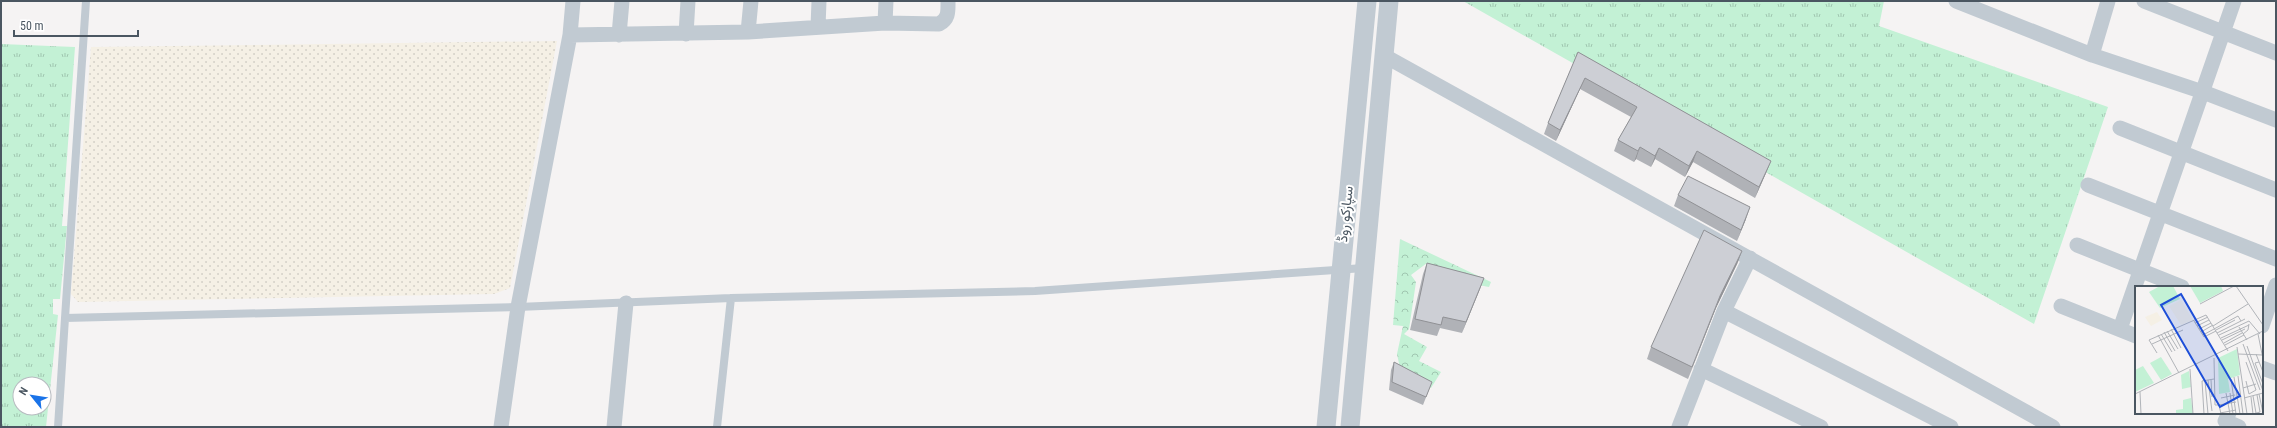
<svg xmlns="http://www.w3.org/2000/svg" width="2277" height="428" viewBox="0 0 2277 428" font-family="'Roboto Condensed',Vazirmatn,sans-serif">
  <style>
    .grass { fill: url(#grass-tufts); fill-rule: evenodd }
    .forest { fill: url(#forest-crowns) }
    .sand { fill: url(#sand-dots) }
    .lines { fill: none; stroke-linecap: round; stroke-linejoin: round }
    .service { stroke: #c1cad2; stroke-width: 8 }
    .minor { stroke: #c1cad2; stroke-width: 15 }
    .tertiary { stroke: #c1cad2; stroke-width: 19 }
    .wall { fill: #b0b2b7 }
    .shaded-wall { fill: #909195 }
    .building { fill: #cdcfd5; stroke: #909195 }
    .labels { text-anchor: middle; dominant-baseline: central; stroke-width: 4; stroke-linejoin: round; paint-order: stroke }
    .street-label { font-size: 14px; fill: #4a5661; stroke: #fff }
    .inset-road { fill: none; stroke: #b1b4b9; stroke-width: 1 }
    .view { fill: #1d4ed8; fill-opacity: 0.15; stroke: #1d4ed8; stroke-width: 2 }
    .inset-edge { fill: none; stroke: #4a5661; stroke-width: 2 }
  </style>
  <defs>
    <pattern id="grass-tufts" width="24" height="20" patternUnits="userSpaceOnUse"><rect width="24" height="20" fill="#c3f1d5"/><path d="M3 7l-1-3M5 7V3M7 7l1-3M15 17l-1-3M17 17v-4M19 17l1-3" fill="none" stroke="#a0c6b0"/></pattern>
    <pattern id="forest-crowns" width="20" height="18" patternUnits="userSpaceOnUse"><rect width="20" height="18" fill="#c3f1d5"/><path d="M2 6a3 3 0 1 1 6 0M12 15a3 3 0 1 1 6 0" fill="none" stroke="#a0c6b0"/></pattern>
    <pattern id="sand-dots" width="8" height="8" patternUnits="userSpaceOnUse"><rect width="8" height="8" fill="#f5f0e5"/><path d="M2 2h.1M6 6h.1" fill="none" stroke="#d4d0c7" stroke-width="1.8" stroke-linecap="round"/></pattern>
  </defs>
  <rect width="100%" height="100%" fill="#f5f3f3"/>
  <path class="grass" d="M1463 1H1884L1879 26 2108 107 2034 324Z
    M1 44 75 47 62 226H67L60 299H53V314L58 315 46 427H1ZM20 384H44V408H20Z"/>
  <path class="forest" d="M1400 239 1491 282 1489 287 1447 279 1427 263 1411 275 1416 282 1409 329 1404 334 1427 347 1419 361 1441 372 1431 388 1401 373 1397 354 1403 326 1393 325Z"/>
  <path class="sand" d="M557 41 510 288 494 294 78 302 71 294 91 47Z"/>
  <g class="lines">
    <path class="service" d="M65 318 86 1
      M58 427 65 318 518 307 731 298 1035 291 1364 268
      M717 427 731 298"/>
    <path class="minor" d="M1956 1 2092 55 2203 92 2276 120
      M2144 1 2276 53
      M885 23 886 1
      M818 27 819 1
      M748 32 751 1
      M686 34 688 1
      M570 35 748 32 885 23 939 24C949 19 948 11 948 1
      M619 35 622 1
      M1383 55 2053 427
      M2092 55 2108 1
      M2120 128 2276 190
      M2088 185 2276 259
      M2077 245 2182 287
      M2061 306 2136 336
      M1724 311 1951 427
      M2262 326 2276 285
      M2120 329 2234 1
      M2262 368 2276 373
      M1701 369 1821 427
      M2229 413 2225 421 2239 427
      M501 427 518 307 570 35 573 1
      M614 427 626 303
      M1679 427 1724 311 1750 258"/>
    <path class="tertiary" d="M1326 427 1367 1
      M1350 427 1389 1"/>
  </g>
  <path class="wall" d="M1578 52 1771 161 1766 173 1755 198 1693 162 1685 177 1655 159 1651 167 1636 159 1634 162 1614 151 1618 140 1631 117 1580 89 1556 141 1544 134 1548 123Z
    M1678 195 1746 219 1737 241 1674 206Z
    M1738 262 1716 308 1688 379 1647 359 1651 347Z
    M1427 263 1484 278 1462 333 1440 328 1437 336 1410 330 1423 274Z
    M1394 362 1432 382 1423 405 1389 390 1391 370Z"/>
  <path class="shaded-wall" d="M1585 78 1580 89 1556 141 1560 130Z
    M1640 147 1636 159 1634 162 1638 151Z
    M1659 148 1655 159 1651 167 1655 156Z
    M1697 151 1693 162 1685 177 1689 166Z
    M1771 161 1766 173 1755 198 1759 187Z
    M1750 207 1746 219 1737 241 1741 230Z
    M1742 251 1738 262 1716 308 1688 379 1720 296Z
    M1484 278 1480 289 1462 333 1466 322Z"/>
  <path class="building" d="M1578 52 1771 161 1759 187 1697 151 1689 166 1659 148 1655 156 1640 147 1638 151 1618 140 1637 107 1585 78 1560 130 1548 123Z
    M1688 176 1750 207 1741 230 1678 195Z
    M1704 230 1742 251 1720 296 1692 367 1651 347Z
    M1427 263 1484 278 1466 322 1443 317 1441 325 1415 319Z
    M1394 362 1432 382 1426 397 1392 382Z"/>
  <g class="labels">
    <g class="street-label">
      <text transform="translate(1345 214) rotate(-84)">سپارکو روڈ</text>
    </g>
  </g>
  <g transform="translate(2135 286)">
    <rect width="128" height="128" fill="#f5f3f3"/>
    <path d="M25 0H38L45 13 25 22 14 6ZM55 0H86L88 5 65 17ZM102 63 105 89 93 93 95 106 84 108 83 72ZM26 71 37 88 26 94 15 77ZM8 80 19 97 0 106V84ZM54 85 56 101 47 103 46 89ZM56 112 58 128H41V124L48 123V114Z" fill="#c3f1d5"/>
    <path d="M46 14 58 34 46 39 34 20ZM22 26 27 34 16 40 10 31Z" fill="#f5f0e5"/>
    <path class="inset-road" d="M101 0 128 39M65 18 99 0M59 35 69 51 81 45M114 35 125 48M60 37 73 31M62 40 74 34M78 40 113 18M104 41 112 54M36 43 46 62M64 43 76 37M81 44 100 34M32 45 43 63M29 46 40 65M66 46 78 39M82 47 110 33M26 48 37 66M108 48 113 44 114 38M123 48 128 73M23 49 44 87M68 49 103 30 106 35M84 49 114 35M86 52 114 39M87 54 110 43M89 57 107 47M17 58 48 44M108 58 125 104M90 59 109 49M112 60 128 105M102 61 112 128M22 67 14 54 71 29 93 65M103 68 128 69M121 68 128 86M79 72 80 119H84M111 76 121 104 114 108M124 76 120 77 128 98M55 83 58 128M103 90 108 128M99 91 105 128M96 93 101 128M73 94 77 125M76 94 77 111M70 95 73 128M111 95 114 108M108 102 121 98M5 106 6 128M91 107 95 128M95 107 98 128M0 108 128 45M124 108 128 127M118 110 121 127M116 111 118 128M86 112 100 109M109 112 128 107M85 127 101 124M69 128 67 95 79 93M86 128 84 119 101 116M118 128 125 126 122 109"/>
    <path class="view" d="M46 8 105 110 85 121 26 19Z"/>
    <rect width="128" height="128" class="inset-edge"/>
  </g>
  <rect width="2277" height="428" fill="none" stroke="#4a5661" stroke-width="4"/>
  <g transform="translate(32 396) rotate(300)"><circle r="19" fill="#ffffff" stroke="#b7bbc0"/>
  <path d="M0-3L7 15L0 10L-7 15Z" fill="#1a73e8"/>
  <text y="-6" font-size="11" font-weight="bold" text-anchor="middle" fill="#4a5661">N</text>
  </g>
  <path d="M14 30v6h124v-6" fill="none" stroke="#4a5661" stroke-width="2"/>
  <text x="20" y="30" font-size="12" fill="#4a5661" stroke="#ffffff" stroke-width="3" paint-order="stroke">50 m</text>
</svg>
